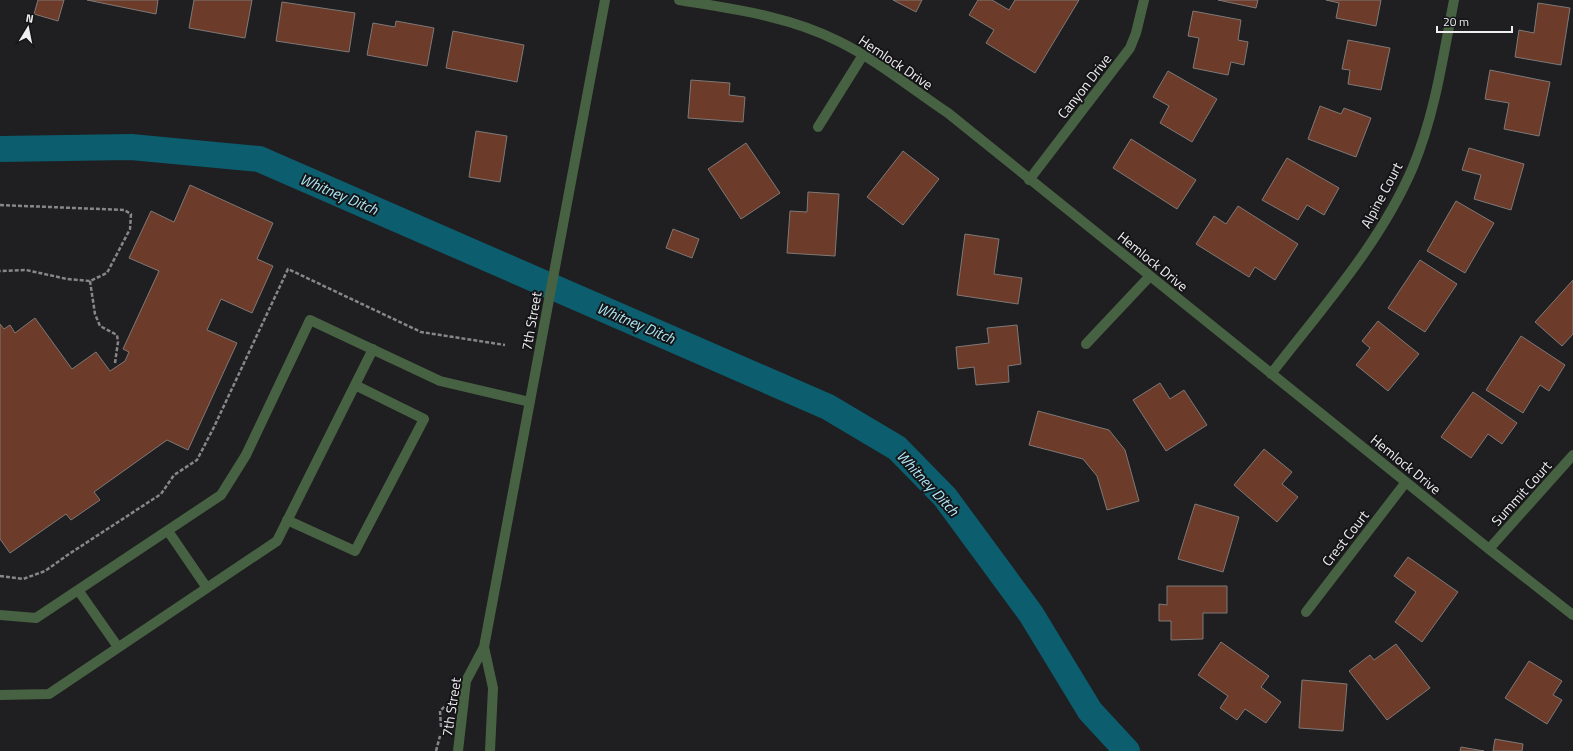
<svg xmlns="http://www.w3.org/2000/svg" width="1573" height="751" viewBox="0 0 1573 751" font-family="'Titillium Web',sans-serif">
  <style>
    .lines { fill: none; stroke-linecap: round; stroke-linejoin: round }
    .canal { stroke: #0c5d6d; stroke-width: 26 }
    .building { fill: #6c3b29; stroke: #7e7977 }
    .path { stroke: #878689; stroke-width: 2.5; stroke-dasharray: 4 2; stroke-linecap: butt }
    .minor { stroke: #476242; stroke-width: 10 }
    .labels { text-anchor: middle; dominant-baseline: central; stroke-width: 4; stroke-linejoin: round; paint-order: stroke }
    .street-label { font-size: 14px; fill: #efeef1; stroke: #151518 }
    .water-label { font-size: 15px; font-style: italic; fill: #aee9f8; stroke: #151518 }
  </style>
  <rect width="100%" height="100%" fill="#1f1e21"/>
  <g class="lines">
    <path class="canal" d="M0 149 131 147 259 159 828 407 897 448 945 497 1031 614 1090 711 1127 751"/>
  </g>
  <path class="building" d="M38 0H64L58 21 34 14Z
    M87 0H158L156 14Z
    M194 0H252L245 38 189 28Z
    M893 0H922L916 12Z
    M978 0H992L1009 10 1015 0H1079L1035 73 986 43 994 30 969 15Z
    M1218 0H1258L1256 8Z
    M1326 0H1381L1376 26 1336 18 1339 3Z
    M282 2 355 13 349 52 276 41Z
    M1538 3 1570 8 1561 65 1515 57 1519 30 1534 33Z
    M1193 11 1241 20 1238 40 1248 42 1244 65 1231 62 1228 75 1193 68 1199 38 1188 36Z
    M396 21 434 28 427 66 367 55 373 23 395 27Z
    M453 31 524 45 517 82 446 68Z
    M1348 40 1390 48 1381 90 1348 84 1350 70 1342 69Z
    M1490 70 1550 82 1539 136 1504 129 1509 103 1485 99Z
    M1168 71 1217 99 1192 142 1160 123 1169 106 1153 97Z
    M691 80 730 83 729 95 745 97 743 122 688 118Z
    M1320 106 1341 114 1344 108 1371 118 1356 157 1308 139Z
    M476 131 507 136 500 182 469 177Z
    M1131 139 1196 180 1177 209 1113 168Z
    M746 143 780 193 741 219 708 169Z
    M1469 148 1524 164 1511 210 1474 199 1481 175 1462 170Z
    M903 151 939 179 903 225 867 197Z
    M1287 158 1339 188 1324 215 1307 205 1298 220 1262 200Z
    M190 185 273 223 257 259 273 266 252 313 221 299 207 330 237 343 188 450 167 440 94 492 100 500 71 520 66 514 10 553 0 539V324L4 329 10 325 15 333 35 318 72 369 96 352 110 371 125 361 129 352 123 349 159 271 129 258 151 211 174 222Z
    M808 192 839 194 835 256 787 253 790 211 807 212Z
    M1456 201 1494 223 1465 273 1427 251Z
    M1238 206 1298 244 1275 280 1255 267 1249 277 1196 244 1214 216 1226 224Z
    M673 229 699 239 692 258 666 248Z
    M965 234 999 239 994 274 1022 278 1018 304 957 295Z
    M1420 260 1457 284 1425 332 1388 308Z
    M1573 280V334L1562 346 1535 322Z
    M1378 321 1419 354 1388 391 1356 365 1370 348 1362 341Z
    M1017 325 1021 364 1008 366 1009 382 976 385 974 367 958 369 956 347 989 343 987 328Z
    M1521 336 1565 365 1549 391 1540 385 1523 413 1486 390Z
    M1160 383 1170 399 1184 390 1207 425 1166 451 1133 400Z
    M1473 392 1517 423 1502 444 1488 434 1471 458 1441 437Z
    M1038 411 1109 430 1125 450 1139 501 1107 510 1097 476 1083 459 1029 445Z
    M1264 449 1292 472 1282 484 1298 497 1277 522 1234 485Z
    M1195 504 1239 517 1223 572 1178 559Z
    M1408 557 1458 592 1422 642 1395 622 1416 592 1394 576Z
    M1167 586H1227V613H1203V639L1171 640V621H1159V604L1167 605Z
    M1221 642 1269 676 1261 687 1281 702 1266 723 1245 709 1237 720 1220 708 1228 696 1198 675Z
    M1396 644 1430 688 1387 720 1349 671 1370 655 1374 660Z
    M1529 661 1562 681 1553 695 1562 700 1547 724 1505 698Z
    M1302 680 1347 684 1343 731 1299 728Z
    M1495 739 1523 744 1522 751H1493Z
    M1461 747 1484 751H1460Z"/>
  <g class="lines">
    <path class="path" d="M0 205 124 210 131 214 130 229 107 273 90 281 67 279 26 270 0 271
      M90 281 95 314 100 326 117 335 118 342 115 363
      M0 576 23 579 45 571 69 554 161 494 174 475 197 460 214 427 288 269 421 332 505 345
      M441 727 440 711 445 706
      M436 751 440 736"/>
    <path class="minor" d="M679 0C733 9 789 16 838 41 877 60 912 89 948 113L1489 549 1573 615
      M818 127 863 55
      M1029 180 1130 48 1136 33 1144 0
      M1086 344 1150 276
      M1271 374C1322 308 1380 244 1413 167 1435 114 1443 57 1454 0
      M287 520 355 551 424 419 355 385
      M168 531 207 588
      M1489 549 1573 455
      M78 590 118 647
      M1306 612 1406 482
      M0 615 36 618 221 495 246 455 310 320 440 381 530 402
      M484 647 493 688 490 751
      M0 695 49 694 277 541 373 349
      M458 751 466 681 484 647 605 0"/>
  </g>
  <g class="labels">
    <g class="street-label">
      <text transform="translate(896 62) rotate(34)">Hemlock Drive</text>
      <text transform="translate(1084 86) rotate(-52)">Canyon Drive</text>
      <text transform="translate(1381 195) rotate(-62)">Alpine Court</text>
      <text transform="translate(1153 261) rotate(39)">Hemlock Drive</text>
      <text transform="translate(531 321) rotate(-80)">7th Street</text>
      <text transform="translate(1406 464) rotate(39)">Hemlock Drive</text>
      <text transform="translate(1521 493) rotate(-48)">Summit Court</text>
      <text transform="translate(1345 538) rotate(-52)">Crest Court</text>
      <text transform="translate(451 707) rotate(-81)">7th Street</text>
    </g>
    <g class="water-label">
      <text transform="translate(339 194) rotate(23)">Whitney Ditch</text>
      <text transform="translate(636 323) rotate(23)">Whitney Ditch</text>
      <text transform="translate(928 483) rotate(47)">Whitney Ditch</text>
    </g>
  </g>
  <g transform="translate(28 28) rotate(10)" stroke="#151518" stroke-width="3" paint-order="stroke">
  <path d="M0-3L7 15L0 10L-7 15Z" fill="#efeef1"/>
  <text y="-6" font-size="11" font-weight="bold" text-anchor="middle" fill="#efeef1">N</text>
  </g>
  <path d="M1437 26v6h75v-6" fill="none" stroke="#efeef1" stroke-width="2"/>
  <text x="1443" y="26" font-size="12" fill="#efeef1" stroke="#151518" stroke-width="3" paint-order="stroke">20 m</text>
</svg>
